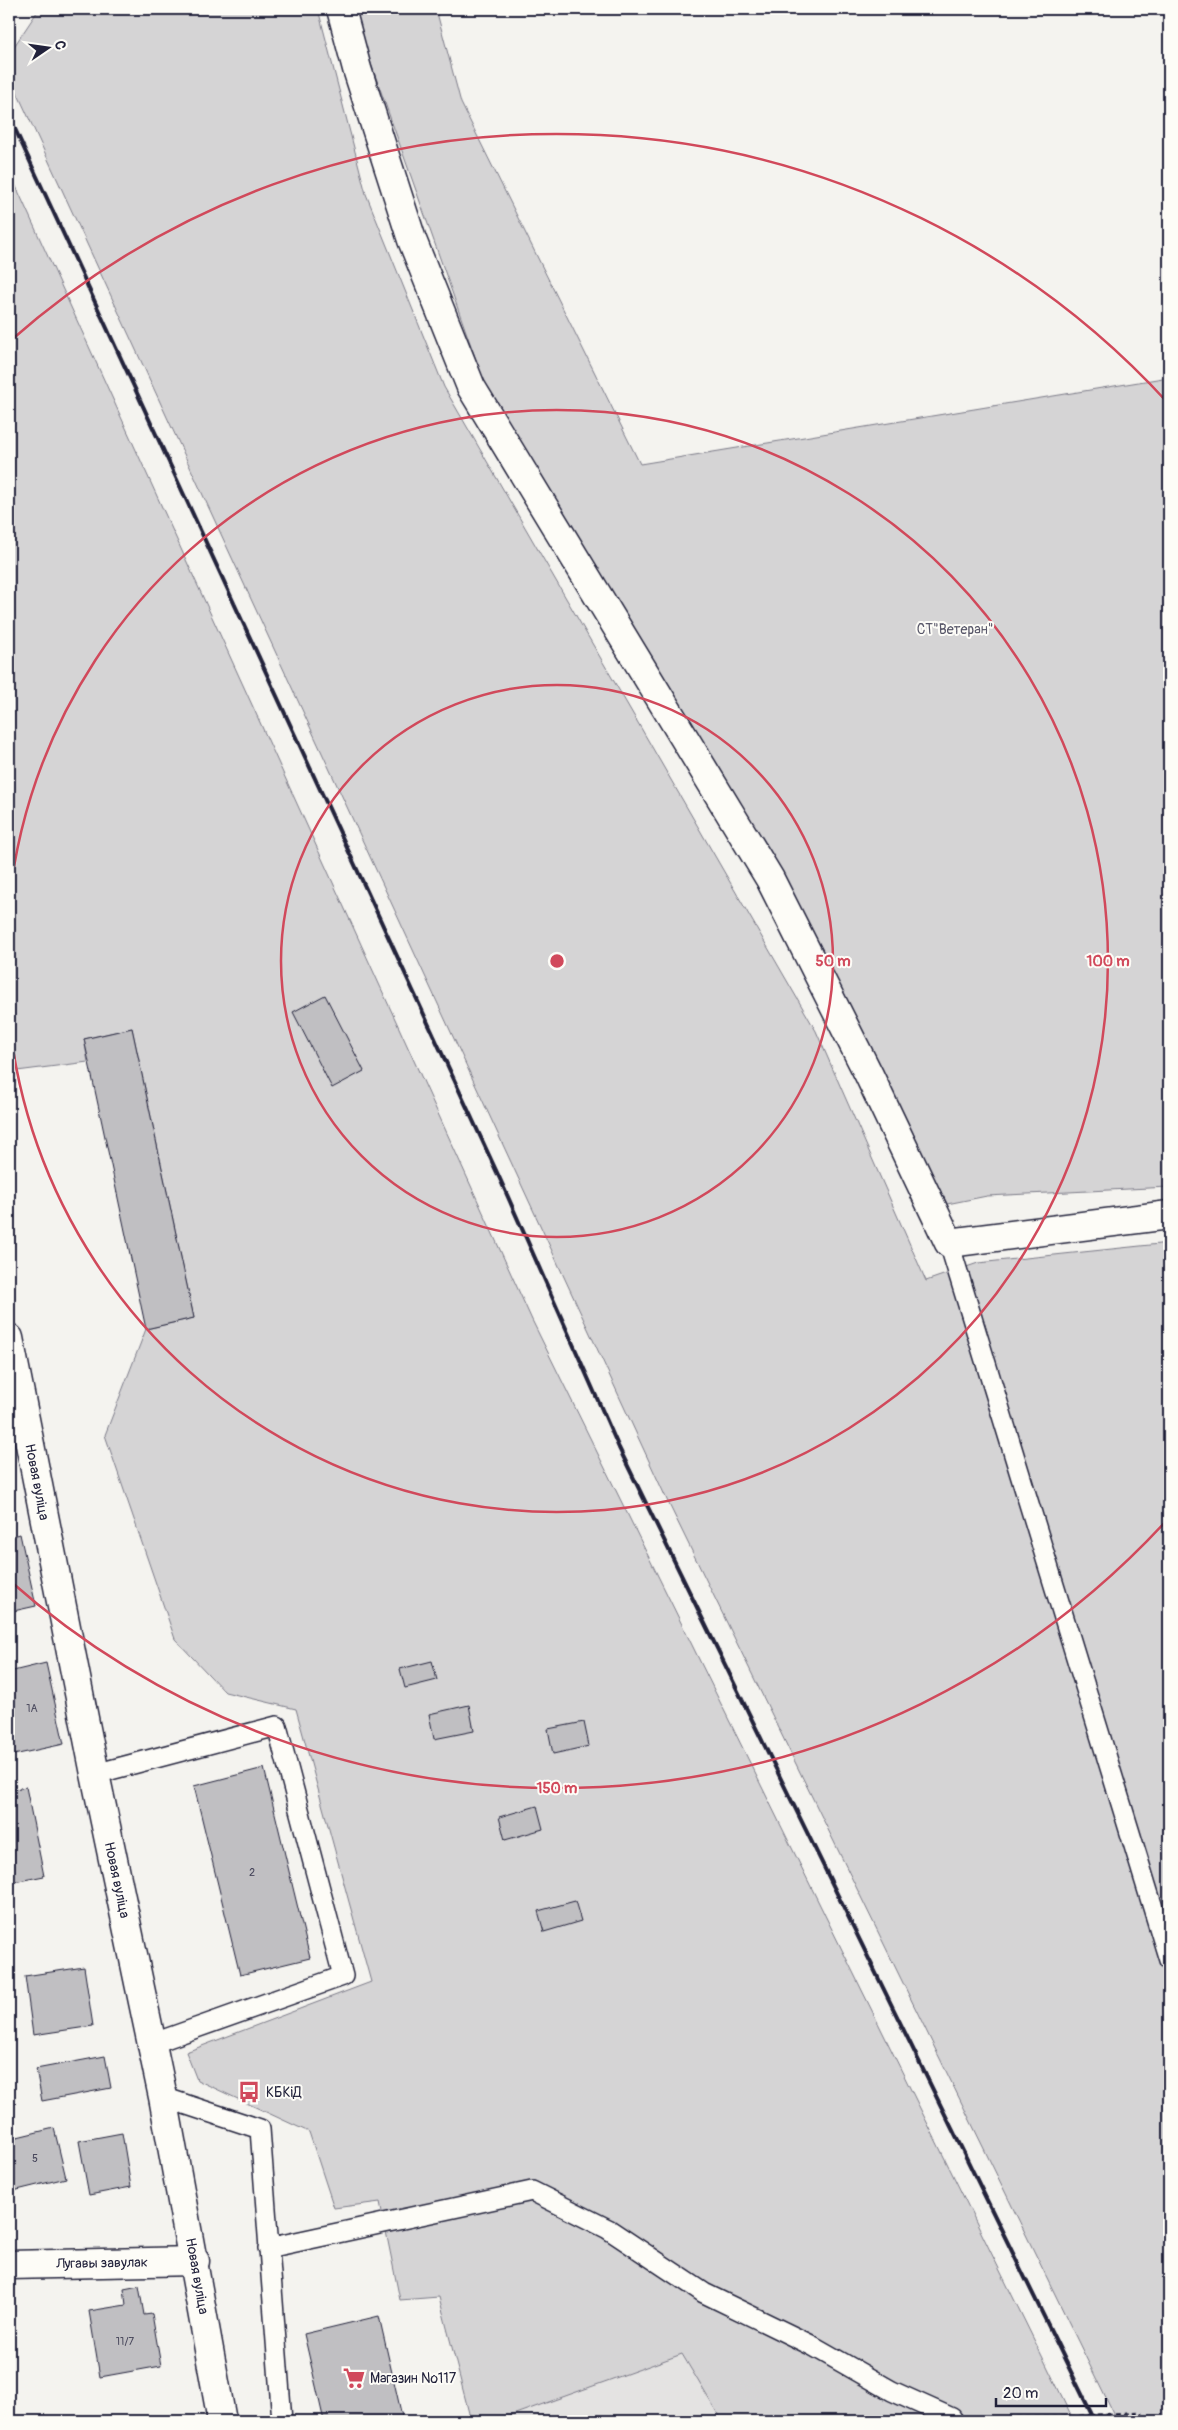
<svg xmlns="http://www.w3.org/2000/svg" width="1178" height="2430" viewBox="0 0 1178 2430" font-family="Pangolin,sans-serif">
  <style>
    .built { fill: #e4e3e2 }
    .green { fill: #d5d4d5; stroke: #7c7b88 }
    .building { fill: #c0bfc2; stroke: #22223b }
    .lines { fill: none; stroke-linecap: round; stroke-linejoin: round }
    .service-casing { stroke: #22223b; stroke-width: 22 }
    .minor-casing { stroke: #22223b; stroke-width: 31 }
    .tertiary-casing { stroke: #22223b; stroke-width: 31 }
    .path { stroke: #22223b; stroke-width: 3; stroke-dasharray: 5 4; stroke-linecap: butt }
    .service { stroke: #fdfcf7; stroke-width: 19 }
    .minor { stroke: #fdfcf7; stroke-width: 28 }
    .tertiary { stroke: #fdfcf7; stroke-width: 28 }
    .rail { stroke: #22223b; stroke-width: 4 }
    .ring { fill: none; stroke: #d1495b; stroke-width: 2.5 }
    .labels { text-anchor: middle; dominant-baseline: central; stroke-width: 4; stroke-linejoin: round; paint-order: stroke }
    .number-label { font-size: 11px; fill: #4a495d }
    .park-label { font-size: 14px; fill: #585769; stroke: #fdfcf7 }
    .street-label { font-size: 14px; fill: #22223b; stroke: #fdfcf7 }
    .poi-label { font-size: 14px; fill: #22223b; stroke: #fdfcf7; text-anchor: start }
    .centre { fill: #d1495b; stroke: #fdfcf7; stroke-width: 2.5 }
    .ring-label { font-size: 15px; text-anchor: middle; font-weight: bold; fill: #d1495b; stroke: #fdfcf7; stroke-width: 4; stroke-linejoin: round; paint-order: stroke }
  </style>
  <rect width="100%" height="100%" fill="#f4f3ef"/>
  <filter id="ink" filterUnits="userSpaceOnUse"><feTurbulence type="fractalNoise" baseFrequency=".02" numOctaves="2"/><feDisplacementMap in="SourceGraphic" scale="10" xChannelSelector="R" yChannelSelector="G"/><feConvolveMatrix kernelMatrix="1 2 1 2 8 2 1 2 1" color-interpolation-filters="sRGB"/></filter>
  <g filter="url(#ink)">
    <path class="built" d="M682 2354 722 2421H496Z"/>
    <path class="green" d="M39 9H318L366 194 444 387 816 1031 926 1281 978 1263 1169 1243V2421H1117L667 1500 9 75V54Z
      M354 9H436L461 103 640 464 1169 377V1187L987 1196 947 1204 780 869 486 388 362 38Z
      M9 171 532 1320 1074 2421H722L682 2354 496 2421H471L439 2297 400 2300 380 2202 334 2208 309 2132 197 2080 186 2052 371 1982 296 1709 225 1692 175 1639 105 1435 146 1329 194 1318 132 1028 84 1039 88 1062 9 1072Z"/>
    <path class="building" d="M325 995 364 1071 332 1088 293 1012Z
      M132 1028 194 1318 146 1329 84 1039Z
      M20 1534 36 1606 9 1612V1537Z
      M432 1661 437 1680 405 1688 400 1669Z
      M46 1663 64 1744 9 1756V1672Z
      M469 1705 474 1731 434 1739 429 1714Z
      M584 1722 589 1746 553 1754 548 1729Z
      M264 1768 310 1958 240 1975 194 1786Z
      M26 1787 44 1876 9 1883V1790Z
      M537 1806 543 1829 505 1840 499 1817Z
      M575 1901 581 1921 544 1932 538 1911Z
      M84 1967 93 2026 33 2035 25 1976Z
      M105 2056 111 2088 42 2101 36 2069Z
      M54 2128 66 2178 9 2192V2139Z
      M122 2133 131 2187 89 2195 79 2141Z
      M139 2286 144 2315 152 2314 161 2366 100 2377 89 2311 126 2305 124 2289Z
      M379 2316 403 2421H324L304 2334Z"/>
    <g class="lines">
      <g class="service-casing">
        <path id="service" d="M949 1243 1169 1960
          M95 1774 277 1726 343 1976 151 2044
          M163 2097 260 2129 282 2421
          M268 2248 532 2191 608 2229 704 2293 813 2346 892 2391 952 2418"/>
      </g>
      <g class="minor-casing">
        <path id="minor" d="M341 9 357 69 412 240 471 387 770 879 869 1075 949 1243 1169 1215
          M9 2265 195 2261"/>
      </g>
      <g class="tertiary-casing">
        <path id="tertiary" d="M9 1338 95 1774 163 2097 222 2421"/>
      </g>
      <path class="path" d="M980 2418H1057L1140 2412 1147 2421"/>
      <use href="#service" class="service"/>
      <use href="#minor" class="minor"/>
      <use href="#tertiary" class="tertiary"/>
      <path class="rail" d="M9 116 500 1179 619 1448 1095 2421"/>
    </g>
  </g>
  <g class="ring">
    <circle cx="557" cy="961" r="276"/>
    <path d="M9 903A551 551 0 1 1 9 1019"/>
    <path d="M1167 1520A827 827 0 0 1 9 1580M9 342A827 827 0 0 1 1167 402"/>
  </g>
  <defs>
    <g id="bus-bare" transform="scale(1.725)"><path d="M-5-6H5V4H4V6H2V4H-2V6H-4V4H-5ZM-3.5-4V0h7V-4ZM-3.5 1.2v1.5H-2V1.2ZM2 1.2v1.5H3.5V1.2Z" fill="#d1495b" stroke="#fdfcf7" stroke-width="2.5" paint-order="stroke"/></g>
    <g id="supermarket-bare" transform="scale(1.725)"><path d="M-6-5.5h2.5l.6 2H6L4.5 2H-2.5L-4.4-4H-6ZM-1.5 3.2a1.3 1.3 0 1 0 .1 0ZM3 3.2a1.3 1.3 0 1 0 .1 0Z" fill="#d1495b" stroke="#fdfcf7" stroke-width="2.5" paint-order="stroke"/></g>
  </defs>
  <g fill-rule="evenodd">
    <use href="#bus-bare" x="249" y="2092"/>
    <use href="#supermarket-bare" x="354" y="2378"/>
  </g>
  <g class="labels">
    <g class="number-label">
      <text x="32" y="1708">1А</text>
      <text x="252" y="1872">2</text>
      <text x="35" y="2158">5</text>
      <text x="125" y="2341">11/7</text>
    </g>
    <g class="park-label">
      <text x="955" y="629">СТ"Ветеран"</text>
    </g>
    <g class="street-label">
      <text transform="translate(37 1482) rotate(79)">Новая вуліца</text>
      <text transform="translate(117 1880) rotate(78)">Новая вуліца</text>
      <text transform="translate(102 2263) rotate(-1)">Лугавы завулак</text>
      <text transform="translate(197 2276) rotate(80)">Новая вуліца</text>
    </g>
    <g class="poi-label">
      <text x="266" y="2092">КБКіД</text>
      <text x="370" y="2378">Магазин №117</text>
    </g>
  </g>
  <circle cx="557" cy="961" r="8" class="centre"/>
  <g class="ring-label">
    <text x="833" y="966">50 m</text>
    <text x="1108" y="966">100 m</text>
    <text x="557" y="1793">150 m</text>
  </g>
  <rect width="1178" height="2430" fill="none" stroke="#fdfcf7" stroke-width="30"/>
  <rect x="15" y="15" width="1148" height="2400" fill="none" stroke="#22223b" stroke-width="2" filter="url(#ink)"/>
  <g transform="translate(48 48) rotate(77)" stroke="#fdfcf7" stroke-width="4" paint-order="stroke">
  <path d="M0-4L9 19L0 12L-9 19Z" fill="#22223b"/>
  <text y="-8" font-size="14" font-weight="bold" text-anchor="middle" fill="#22223b">С</text>
  </g>
  <path d="M996 2398v8h110v-8" fill="none" stroke="#22223b" stroke-width="2.5"/>
  <text x="1003" y="2398" font-size="15" fill="#22223b" stroke="#fdfcf7" stroke-width="4" paint-order="stroke">20 m</text>
</svg>
